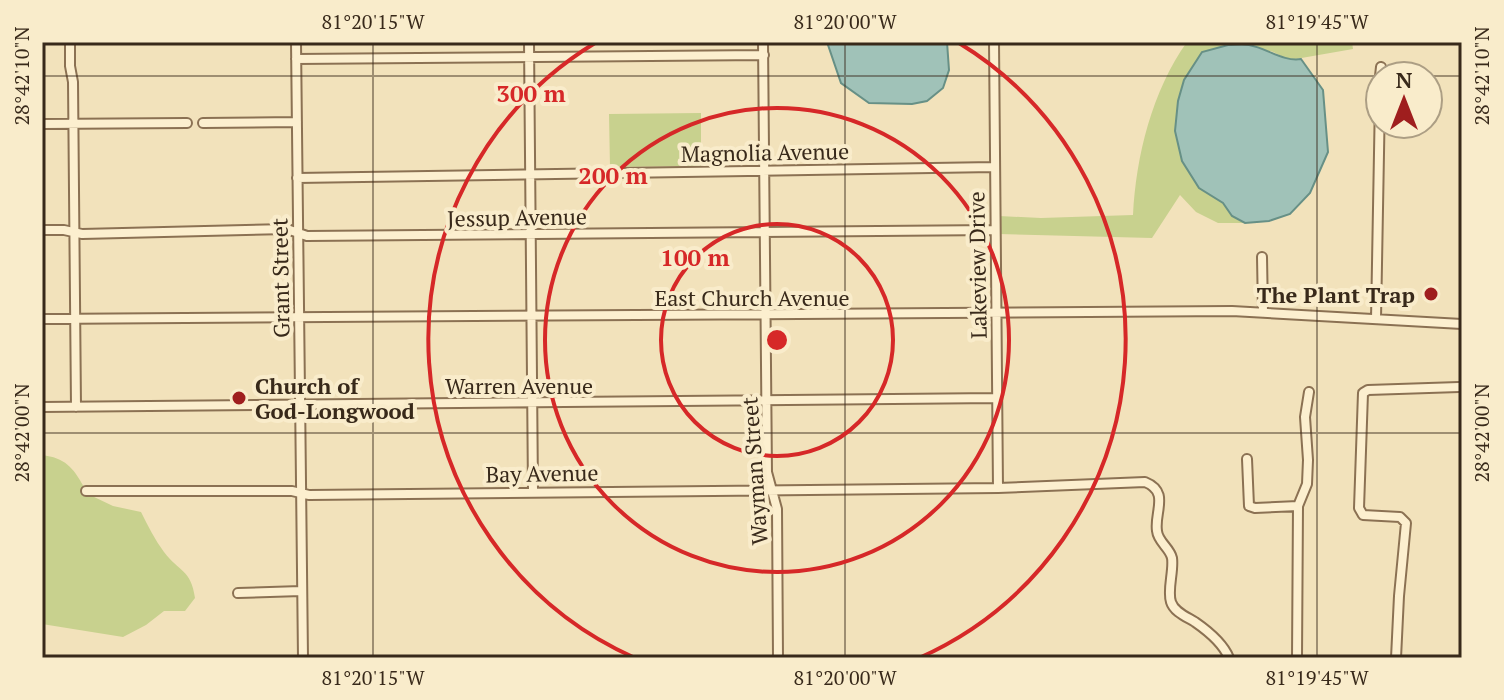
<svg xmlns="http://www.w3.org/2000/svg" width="1504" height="700" viewBox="0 0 1504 700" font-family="'PT Serif',serif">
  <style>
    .green { fill: #c8d18e }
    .water { fill: #a0c2b8; stroke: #679086; stroke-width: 2 }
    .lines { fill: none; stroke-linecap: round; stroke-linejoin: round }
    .minor-casing { stroke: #8b7153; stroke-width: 12 }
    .minor { stroke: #fcefcf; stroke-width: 8 }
    .ticks { fill: none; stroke: #38291a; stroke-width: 2; stroke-opacity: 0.45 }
    .ring { fill: none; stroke: #d62828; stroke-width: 4 }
    .poi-dot { fill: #9f1e1e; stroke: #f9eccb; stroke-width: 3 }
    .labels { text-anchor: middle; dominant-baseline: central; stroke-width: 8; stroke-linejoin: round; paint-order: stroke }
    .street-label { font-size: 22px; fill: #38291a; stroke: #f9eccb }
    .poi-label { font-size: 22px; font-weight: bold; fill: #38291a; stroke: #f9eccb; text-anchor: end }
    .centre { fill: #d62828; stroke: #f9eccb; stroke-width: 4 }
    .ring-label { font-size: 24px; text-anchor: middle; font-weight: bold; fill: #d62828; stroke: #f9eccb; stroke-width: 8; stroke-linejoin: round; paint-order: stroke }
    .neatline { fill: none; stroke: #38291a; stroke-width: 3 }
    .ticks-label { font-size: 20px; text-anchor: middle; fill: #38291a }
  </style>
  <rect width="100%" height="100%" fill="#f2e2bb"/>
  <path class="green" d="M1187 42H1352L1353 49 1290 60 1271 51 1202 52 1184 80 1178 101 1199 188 1223 203 1232 216 1245 223H1218L1196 212 1180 195 1152 238 999 234V216L1041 218 1133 215C1136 156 1152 91 1187 42Z
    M701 113V166L610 167 609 114Z
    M42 455C65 458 73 467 84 487H82V496H92L113 506 141 512C148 526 155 540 164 552 179 572 191 569 195 598L185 611H164L146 625 123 637 42 624Z"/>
  <path class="water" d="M827 42H947L949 70 943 88 927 101 912 104 869 103 841 83Z
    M1228 45C1235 45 1242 44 1249 45 1267 48 1283 62 1301 59L1323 90 1328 152 1310 193 1290 214 1269 221 1245 223 1232 216 1223 203 1199 188 1182 161 1175 131 1178 101 1184 80 1202 52Z"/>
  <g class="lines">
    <g class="minor-casing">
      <path id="minor" d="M70 42V66L73 82 76 407
        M296 42 303 658
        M529 42 533 491
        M763 42 767 472 777 509 778 658
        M994 42 998 488
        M296 59 764 55
        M1380 76 1381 67
        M203 123 297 122
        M42 124 187 123
        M297 178 994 167
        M42 230H64L82 234 287 229 307 236 995 230
        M1262 257 1263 312
        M42 319 1232 311 1462 324
        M1376 319 1380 98
        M42 407 997 398
        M1247 459 1249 506 1255 508 1298 506
        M86 491H292L309 495 998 488 1145 482C1170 492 1154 512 1157 531 1158 542 1170 548 1172 558 1174 571 1167 590 1171 602 1174 612 1187 617 1195 622 1208 631 1223 643 1229 658
        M238 593 301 591
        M1297 658 1298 506 1307 484 1308 460 1305 417 1309 392
        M1396 658 1399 596 1406 523 1400 517 1363 515 1359 508 1363 393 1368 390 1459 387"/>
    </g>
    <use href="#minor" class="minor"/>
  </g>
  <path class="ticks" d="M373 42V658M845 42V658M1317 42V658M42 76H1462M42 433H1462"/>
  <g class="ring">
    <circle cx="777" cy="340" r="116"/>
    <circle cx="777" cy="340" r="232"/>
    <path d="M635 658A348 348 0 0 1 595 43M959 43A348 348 0 0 1 919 658"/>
  </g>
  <g class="poi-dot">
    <circle cx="1431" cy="294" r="8"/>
    <circle cx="239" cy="398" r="8"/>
  </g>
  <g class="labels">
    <g class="street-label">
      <text transform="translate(765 152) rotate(-1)">Magnolia Avenue</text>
      <text transform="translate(517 217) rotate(-1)">Jessup Avenue</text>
      <text transform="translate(977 265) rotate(-91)">Lakeview Drive</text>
      <text transform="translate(280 278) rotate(-91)">Grant Street</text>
      <text x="752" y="297">East Church Avenue</text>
      <text x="519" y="385">Warren Avenue</text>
      <text transform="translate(754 471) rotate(-94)">Wayman Street</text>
      <text transform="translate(542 473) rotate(-1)">Bay Avenue</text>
    </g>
    <g class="poi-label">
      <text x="1415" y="294">The Plant Trap</text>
      <text x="255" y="385" text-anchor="start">Church of<tspan x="255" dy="25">God-Longwood</tspan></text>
    </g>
  </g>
  <circle cx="777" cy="340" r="12" class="centre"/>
  <g class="ring-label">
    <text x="531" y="102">300 m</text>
    <text x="613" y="184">200 m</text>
    <text x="695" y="266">100 m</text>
  </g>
  <rect width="1504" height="700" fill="none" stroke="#f9eccb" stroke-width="88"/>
  <g transform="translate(1404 100)"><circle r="38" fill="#f9eccb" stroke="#ac9e84" stroke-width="2"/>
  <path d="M0-6L14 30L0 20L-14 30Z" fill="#9f1e1e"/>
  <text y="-12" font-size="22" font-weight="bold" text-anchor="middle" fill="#38291a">N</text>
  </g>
  <rect x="44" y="44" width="1416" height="612" class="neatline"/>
  <g class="ticks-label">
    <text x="373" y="29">81°20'15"W</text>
    <text x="845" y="29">81°20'00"W</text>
    <text x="1317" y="29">81°19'45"W</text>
    <text transform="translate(22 76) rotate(-90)" y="7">28°42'10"N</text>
    <text transform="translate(1482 76) rotate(-90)" y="7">28°42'10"N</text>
    <text transform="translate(22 433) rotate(-90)" y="7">28°42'00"N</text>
    <text transform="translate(1482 433) rotate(-90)" y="7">28°42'00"N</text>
    <text x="373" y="685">81°20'15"W</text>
    <text x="845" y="685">81°20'00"W</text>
    <text x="1317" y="685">81°19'45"W</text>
  </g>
</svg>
